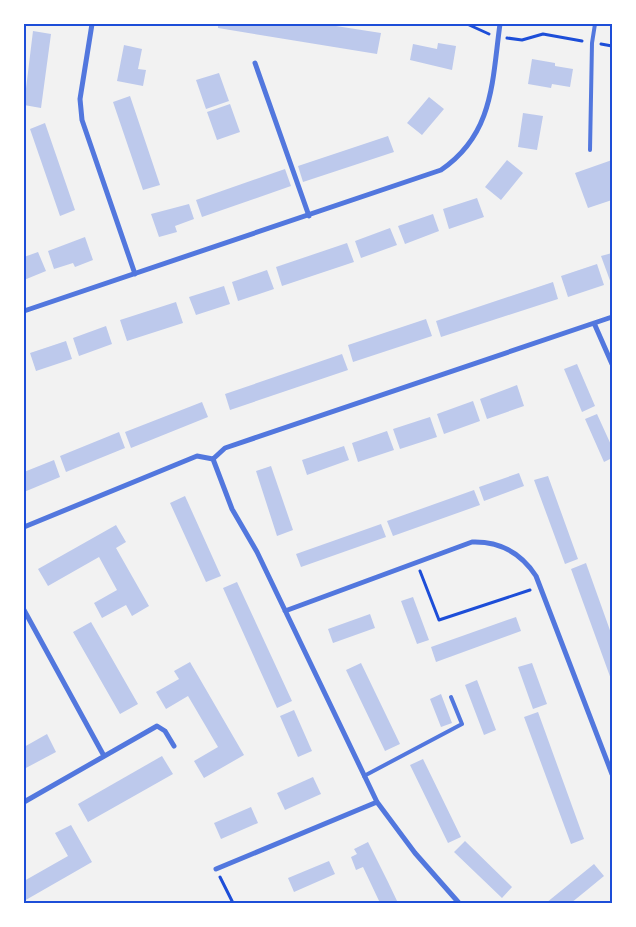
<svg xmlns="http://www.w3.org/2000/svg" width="636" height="927" viewBox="0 0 636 927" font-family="Rubik,sans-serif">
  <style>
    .building { fill: #bdc9ec }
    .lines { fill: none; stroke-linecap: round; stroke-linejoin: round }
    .path { stroke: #1d4ed8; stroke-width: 3 }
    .service { stroke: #5277de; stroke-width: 4 }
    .minor { stroke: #5277de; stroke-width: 5 }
    .neatline { fill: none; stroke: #1d4ed8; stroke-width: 2 }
  </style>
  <rect width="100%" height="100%" fill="#f2f2f2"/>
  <path class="building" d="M218 24H323L381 33 377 54 218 28Z
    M33 31 51 34 41 108 24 105Z
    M438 43 456 46 452 70 410 60 413 44 437 49Z
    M124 45 142 49 138 69 146 70 143 86 117 81Z
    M532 59 555 63V66L573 69 570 87 552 84 551 88 528 84Z
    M219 73 229 101 206 109 196 80Z
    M130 96 160 185 143 190 113 102Z
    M429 97 444 109 422 135 407 123Z
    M230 104 240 132 217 140 207 112Z
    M523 113 543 116 537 150 518 147Z
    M45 123 75 210 60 216 30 129Z
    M388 136 394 152 303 182 298 166Z
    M507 160 523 173 501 200 485 187Z
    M612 160V200L588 208 575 173Z
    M285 169 291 186 202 217 196 200Z
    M477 198 484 217 449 229 443 209Z
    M189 204 194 219 175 226 177 232 159 237 151 214Z
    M433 214 439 231 405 244 398 226Z
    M390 228 397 245 361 258 355 241Z
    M85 237 93 260 75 267 73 263 54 269 48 251Z
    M347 243 354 262 282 286 276 267Z
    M38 252 46 271 24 280V257Z
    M612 253V286L601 256Z
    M597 264 604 285 568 297 561 276Z
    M267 270 274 289 238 301 232 282Z
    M553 282 558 299 441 337 436 321Z
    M224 286 230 304 196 315 189 297Z
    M176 302 183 323 127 341 120 320Z
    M426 319 432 336 353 362 348 345Z
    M106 326 112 344 79 356 73 338Z
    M66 341 72 359 36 371 30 353Z
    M342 354 348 370 230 410 225 394Z
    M577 364 595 406 582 412 564 369Z
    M517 385 524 406 487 419 480 399Z
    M473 401 480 421 444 434 437 414Z
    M202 402 208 417 131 448 125 432Z
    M597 414 612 447V458L604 462 585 419Z
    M430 417 437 437 400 449 393 429Z
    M387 431 394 450 358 462 352 443Z
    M119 432 125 448 66 472 60 456Z
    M344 446 349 460 307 475 302 460Z
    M54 460 60 477 24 492V472Z
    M271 466 293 530 277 536 256 471Z
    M519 473 524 486 484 501 479 487Z
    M548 476 578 559 565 564 534 480Z
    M474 490 480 505 393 536 387 521Z
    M185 496 221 576 206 582 170 503Z
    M381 524 386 537 301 567 296 554Z
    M116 525 126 542 116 548 149 606 132 616 126 605 102 618 94 603 117 590 99 557 48 586 38 569Z
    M586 563 612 636V682L571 569Z
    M237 582 292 701 277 708 223 588Z
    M413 597 429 640 417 644 401 601Z
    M370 614 375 628 333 643 328 629Z
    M516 617 521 631 436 662 431 647Z
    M91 622 138 704 120 714 73 632Z
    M190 662 244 755 204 778 194 761 218 747 188 696 166 709 156 692 179 679 174 671Z
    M361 663 400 744 385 751 346 670Z
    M532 663 547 704 533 709 518 667Z
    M477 680 496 730 484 735 465 685Z
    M441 694 452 723 441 727 430 699Z
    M294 710 312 751 298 757 280 716Z
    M538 712 584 839 571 844 524 717Z
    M47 734 56 752 24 769V747Z
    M162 756 173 774 88 822 78 804Z
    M423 759 461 837 448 843 410 765Z
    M313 777 321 794 285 810 277 793Z
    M251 807 258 823 221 839 214 823Z
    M71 825 92 862 24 901V881L68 856 55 833Z
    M465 841 512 887 502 898 454 852Z
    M368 842 388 882 398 903H380L363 867 356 870 351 857 357 854 354 849Z
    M329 861 335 874 294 892 288 878Z
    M594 864 604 876 587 890 571 903H546Z"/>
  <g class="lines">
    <path class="path" d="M467 24 489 34
      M507 38 522 40 543 34 582 41
      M601 44 612 46
      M420 571 439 620 530 590
      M220 877 233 903"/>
    <path class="service" d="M590 150 592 43 595 24
      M364 776 462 724 451 697"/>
    <path class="minor" d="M92 24 80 99 82 120 135 274
      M255 63 309 216
      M24 311 441 170C494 134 492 81 500 24
      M594 323 612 364
      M213 459 232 509 257 552 377 802 415 853 459 903
      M213 459 225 448 612 317
      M24 527 197 456 213 459
      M24 610 104 756
      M285 611 472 542C501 541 521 553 536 576L612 774
      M24 802 157 726 165 731 174 746
      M216 869 377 802"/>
  </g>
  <rect width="636" height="927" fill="none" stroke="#ffffff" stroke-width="50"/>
  <rect x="25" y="25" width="586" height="877" class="neatline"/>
</svg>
